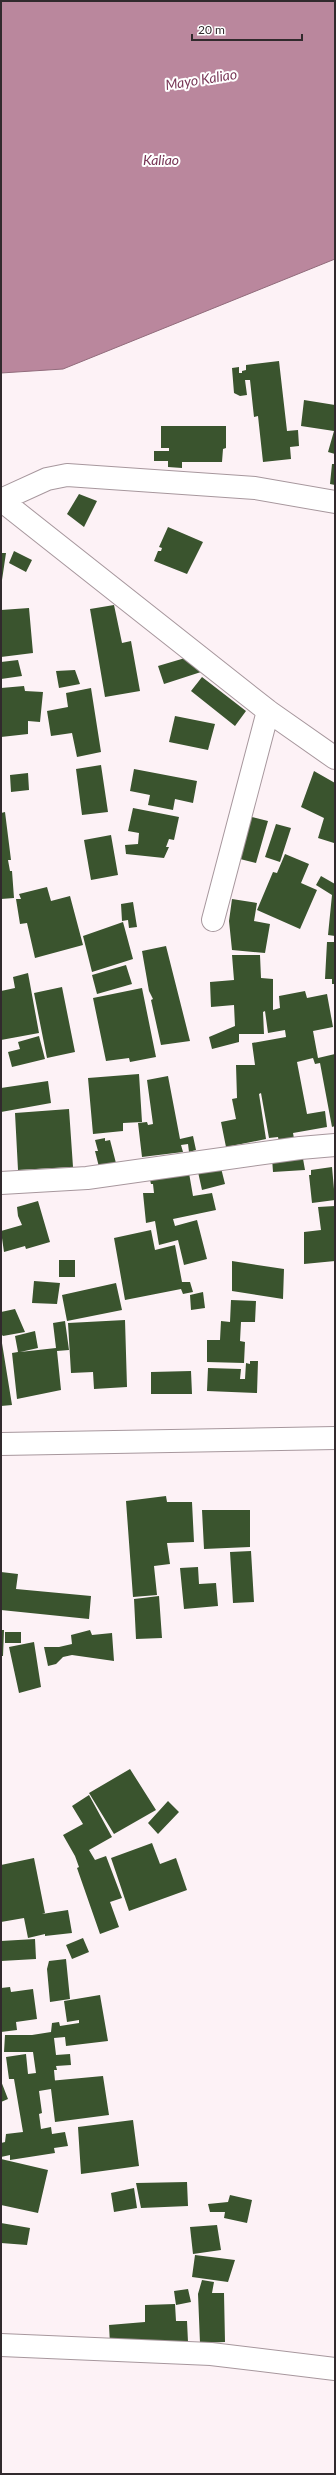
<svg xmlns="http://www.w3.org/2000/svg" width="336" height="2475" viewBox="0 0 336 2475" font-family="Lato,sans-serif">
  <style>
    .water { fill: #ba879d; stroke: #916b7b }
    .building { fill: #3a542e }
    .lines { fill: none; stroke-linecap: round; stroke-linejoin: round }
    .minor-casing { stroke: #a7979d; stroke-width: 24 }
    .minor { stroke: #fff; stroke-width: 22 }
    .labels { text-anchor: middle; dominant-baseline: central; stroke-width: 4; stroke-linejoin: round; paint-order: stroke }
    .water-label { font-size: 14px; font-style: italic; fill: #793757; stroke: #fff }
  </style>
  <rect width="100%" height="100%" fill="#fdf2f6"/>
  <path class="water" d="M1 1H335V259L63 369 1 373Z"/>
  <path class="building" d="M279 361 287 431 298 430 299 446 290 447 291 459 263 462 258 416 254 417 250 380H245L247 395 240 396 234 393 232 368 239 367V373H242V371L246 370V365Z
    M304 400 335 405V454L328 452 334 431 301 426Z
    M161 426H226V448L223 449 222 462H182V468L168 467V461H154V451H169V448H161Z
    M332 464H335V485L330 484Z
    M79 494 97 501 84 527 67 514Z
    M168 527 203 542 187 574 154 561 158 551H161L162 548 159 547Z
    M14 551 32 560 26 572 9 563Z
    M1 553H6L2 580H1Z
    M114 605 122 643 131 641 140 691 105 697 90 609Z
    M29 608 33 653 1 657V610Z
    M185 658 201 672 164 684 158 666Z
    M18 660 22 676 1 679V662Z
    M75 670 80 684 59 688 56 671Z
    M202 677 246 711 235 726 191 691Z
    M24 686 25 691 43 692 40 722 28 721V734L1 737V688Z
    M91 688 101 752 77 757 72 733 51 736 47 711 68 707 66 693Z
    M175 716 215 724 208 750 169 742Z
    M101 765 108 812 82 815 76 769Z
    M134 769 197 781 193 803 175 799 173 810 148 805 150 795 130 791Z
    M314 771 335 783 334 843 318 838 324 818 301 807Z
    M28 773 29 790 11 792 10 775Z
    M133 808 179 817 174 840 169 839 166 847H169L164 858 126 854 125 845 138 844 139 833 128 831Z
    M5 812 11 860H8L10 871H12L14 898 1 899V813Z
    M248 816 268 821 256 863 236 858Z
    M276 824 291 828 280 862 265 857Z
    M111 835 118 875 91 880 84 840Z
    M285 854 309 864 301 883 317 890 300 929 257 910 273 872 277 873Z
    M321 876 335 884V936L328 935 332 895 316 885Z
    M47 887 51 901 70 896 83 945 35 958 27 923 20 924 16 899H21L19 894Z
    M232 899 257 903 254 921 270 924 265 953 232 950 229 921Z
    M133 902 137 927 129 928 128 920 122 921 121 904Z
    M123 922 133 959 92 972 83 936Z
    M327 942H335V984H332V979H325Z
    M166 946 190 1041 161 1045 151 1000 153 999 149 991 142 951Z
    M232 955H260L261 978 273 979V1010L280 1008 279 996 305 991 307 998 327 994 333 1027 313 1031 318 1058 335 1054V1126L332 1127 320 1063 315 1064 313 1058 297 1062 307 1114 325 1111 327 1127 293 1133 295 1144 280 1147 278 1137 269 1138 261 1093 259 1094 266 1139 226 1147 221 1122 236 1119 232 1099 237 1098 236 1065H255L252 1043 286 1037 285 1030 268 1033 265 1011 263 1012 264 1034H239V1042L212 1049 209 1037 235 1026 234 1005 211 1007 210 982 234 980Z
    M126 965 132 984 97 994 92 975Z
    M28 973 39 1033 1 1040V991L15 988 13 977Z
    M62 987 75 1052 47 1058 34 993Z
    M142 988 156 1057 130 1062 129 1058 106 1061 93 998Z
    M39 1036 45 1059 12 1067 8 1052 20 1049 18 1042Z
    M139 1074 142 1122 123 1123V1131L93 1134 88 1078Z
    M168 1076 180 1139 193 1136 196 1150 189 1152 188 1144 181 1145 183 1152 142 1157 138 1123 147 1122 148 1125 153 1124 147 1080Z
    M48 1081 51 1103 1 1112V1088Z
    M69 1109 73 1167 18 1170 15 1113Z
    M105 1138V1141L110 1140 117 1167H99L95 1151H98L95 1140Z
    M302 1153 305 1170 273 1172 272 1158Z
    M332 1167 335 1200 312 1203 309 1175H311V1170Z
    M221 1168 225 1184 202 1190 198 1172Z
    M189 1173 193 1196 212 1193 216 1210 173 1219 175 1226 197 1220 207 1259 184 1265 178 1240 159 1245 155 1221 146 1223 143 1193H154L153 1184H151L149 1176 163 1175V1178Z
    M38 1201 50 1242 26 1249 25 1246 4 1252 1 1231 22 1225 18 1216 17 1207Z
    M335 1206V1261L304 1264V1232L321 1230 318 1207Z
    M151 1230 155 1250 175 1245 182 1282H190L193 1292 183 1294 181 1289 125 1300 114 1238Z
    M59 1260H75V1277H59Z
    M232 1261 284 1269 283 1299 232 1291Z
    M34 1281 60 1283 57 1304 32 1303Z
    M116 1283 122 1310 67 1321 62 1295Z
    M203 1292 205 1308 191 1310 190 1295Z
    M231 1300 256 1301 255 1322H241L240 1341 245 1342 244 1363 207 1362V1340H220L221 1321 230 1322Z
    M15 1309 25 1332 3 1336 1 1334V1312Z
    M125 1320 127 1387 94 1389 93 1372 71 1373 68 1323Z
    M65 1321 69 1350 57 1351 61 1390 17 1399 12 1353 18 1352 15 1336 35 1331 38 1348 20 1352 56 1348 53 1323Z
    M1 1337 12 1405 1 1406Z
    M250 1361H258L257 1393 207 1391 208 1368 241 1369 240 1379H245L246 1363 250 1364Z
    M191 1371 192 1394H151V1372Z
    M166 1496 167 1502H192L194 1542 167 1543 170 1564 154 1566 157 1595 133 1597 126 1501Z
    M202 1510H250V1547L204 1549Z
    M251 1551 254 1602 233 1603 230 1552Z
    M198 1567 199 1584 216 1583 218 1606 184 1609 180 1568Z
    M1 1572 18 1574 16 1589 91 1596 89 1619 1 1610Z
    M159 1596 162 1638 136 1639 134 1599Z
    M1 1630H4L3 1656H1Z
    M90 1630 92 1635 112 1633 114 1661 72 1655 63 1657 56 1664 48 1666 44 1647H59L72 1644 71 1635Z
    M5 1632H21V1643H5Z
    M34 1642 41 1687 19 1693 9 1647Z
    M130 1769 156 1810 114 1834 89 1793Z
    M89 1795 112 1837 89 1850 95 1860 106 1856 122 1898 110 1902 119 1927 100 1934 77 1868 79 1867 75 1856 63 1835 83 1824 72 1806Z
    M168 1801 179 1812 158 1834 148 1823Z
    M152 1843 160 1864 176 1858 187 1890 129 1911 111 1858Z
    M34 1858 45 1913 42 1914 68 1910 72 1933 45 1936V1934L28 1938 24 1918 1 1922V1865Z
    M83 1938 89 1952 72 1959 66 1945Z
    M35 1939 36 1959 1 1961V1941Z
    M66 1959 70 1999 50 2002 47 1969 49 1961Z
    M10 1987 11 1992 33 1989 37 2019 16 2022 17 2030 1 2032V1988Z
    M100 1995 108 2041 66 2046 65 2037 54 2038 56 2055 70 2054 71 2065 56 2066 57 2070H54L55 2081H49L103 2076 109 2115 55 2122 51 2089 39 2091 42 2113 39 2114 41 2129 51 2127 52 2134 65 2132 68 2146 54 2148 55 2153 10 2160V2155L1 2157V2143L5 2142 6 2134 23 2132 14 2079H9L6 2057 26 2054 28 2074 36 2073 33 2052H4L5 2035H32L51 2032 52 2023 59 2022 60 2026 79 2023V2020L67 2022 64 2001Z
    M1 2081 8 2099 1 2102Z
    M133 2120 139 2166 81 2174 78 2127Z
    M1 2159 48 2170 38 2213 1 2205Z
    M187 2182 188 2206 141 2208 136 2183Z
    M134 2188 137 2208 114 2212 111 2193Z
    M230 2195 252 2200 247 2223 224 2218 225 2212H210L208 2204 228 2202Z
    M1 2223 30 2228 27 2245 1 2243Z
    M217 2225 221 2250 193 2254 190 2227Z
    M195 2255 235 2260 228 2282 192 2277Z
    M202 2280 214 2282 212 2293H224L225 2342 200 2343 198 2294Z
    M188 2289 191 2302 176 2305 174 2291Z
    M175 2304 176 2321H187L188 2342 110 2344 109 2325 145 2322V2305Z"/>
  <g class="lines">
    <g class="minor-casing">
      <path id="minor" d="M1 500 268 711 335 758
        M1 500 47 479 67 475 255 488 335 502
        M213 920 268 711
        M1 1183 87 1178 300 1148 335 1145
        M1 1444 335 1438
        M1 2345 211 2354 335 2369"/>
    </g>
    <use href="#minor" class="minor"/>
  </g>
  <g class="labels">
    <g class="water-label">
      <text transform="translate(201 79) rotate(-9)">Mayo Kaliao</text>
      <text x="161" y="159">Kaliao</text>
    </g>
  </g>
  <rect width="336" height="2475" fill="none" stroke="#312a2d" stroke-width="4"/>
  <path d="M192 34v6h110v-6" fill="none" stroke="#312a2d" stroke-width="2"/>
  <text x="198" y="34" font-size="12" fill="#312a2d" stroke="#ffffff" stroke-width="3" paint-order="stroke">20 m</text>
</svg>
